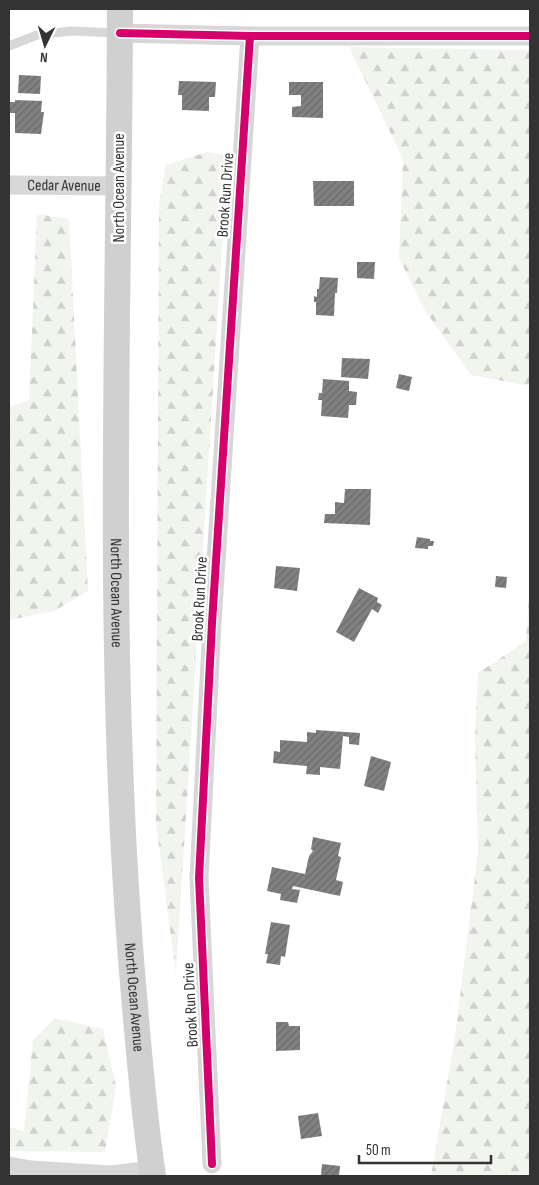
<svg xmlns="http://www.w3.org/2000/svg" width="539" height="1185" viewBox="0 0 539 1185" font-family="'Sofia Sans Condensed',sans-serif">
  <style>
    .forest { fill: url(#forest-firs) }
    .building { fill: url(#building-hatch) }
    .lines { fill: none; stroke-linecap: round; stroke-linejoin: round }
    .service { stroke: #d7d7d7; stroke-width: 9 }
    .minor { stroke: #d7d7d7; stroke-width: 19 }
    .secondary { stroke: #d0d0d0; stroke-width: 26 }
    .cycleway-casing { stroke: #fff; stroke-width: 11 }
    .cycleway { stroke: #d6006c; stroke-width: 8 }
    .labels { text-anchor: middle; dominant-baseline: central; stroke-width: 5; stroke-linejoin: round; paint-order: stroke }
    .street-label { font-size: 16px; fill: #333; stroke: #fff }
  </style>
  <defs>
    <pattern id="forest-firs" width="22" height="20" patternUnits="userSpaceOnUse" patternTransform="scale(1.25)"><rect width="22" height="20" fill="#f1f5ed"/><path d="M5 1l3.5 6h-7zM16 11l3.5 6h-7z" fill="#cfd2cc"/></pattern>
    <pattern id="building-hatch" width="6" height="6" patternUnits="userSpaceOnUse" patternTransform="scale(1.25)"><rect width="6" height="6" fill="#818181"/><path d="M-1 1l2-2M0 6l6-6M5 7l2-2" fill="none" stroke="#6a6a6a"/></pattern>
  </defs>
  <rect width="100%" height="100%" fill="#fff"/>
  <path class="forest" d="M349 47 530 50V386L471 375 424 309 399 258 403 159Z
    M207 152 224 155 230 172 222 246 176 974 156 823 159 205 166 165Z
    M37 214 69 219 88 591 54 611 9 620V407L29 400Z
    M530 581V1176H431L455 1037 478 852 475 739 478 673 526 641Z
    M55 1018 103 1029 116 1086 105 1152 9 1151V1127L24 1131 33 1040Z"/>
  <path class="building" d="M19 75 41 76 40 94 18 93Z
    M179 81 216 82 215 97H209V111L182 110V95H178Z
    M289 82H323V118L292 117V107L301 106V95H289Z
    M15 100 42 101 41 112H44L41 134 15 133V113H9V102H15Z
    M313 181H354V206H314Z
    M357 262H375L374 279 357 278Z
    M320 277 338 278 337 293H335L334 316 316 315V302H314V296L317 297V289H319Z
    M342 358 370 359 368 379 341 377Z
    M399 374 412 377 409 391 396 388Z
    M323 379 349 381V391L357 392 356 405H349L348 418 321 416 322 400H318L319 393H322Z
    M345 489H371L370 525 324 523 325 514H335V502L344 503Z
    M417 537 430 539V541H434L433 546H428V549L415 548Z
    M276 566 300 568 297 591 274 588Z
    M496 576 507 577 506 588 495 587Z
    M359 588 378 598 377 602 382 605 378 613 372 609 354 642 336 632Z
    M316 730 360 733 359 745 349 744V737L343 736 340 769 320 767V775L306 774 307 766 273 763 274 751 280 752V740L307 742V732L316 733Z
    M371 756 391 762 384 791 364 786Z
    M313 837 341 843 338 856 341 857 336 880 343 882 340 896 293 886 292 889 300 890 297 903 280 900 281 894 267 891 272 867 305 874 309 856 313 851 311 849Z
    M271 922 290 925 285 957 281 956 280 965 266 963 268 954H265Z
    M276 1022H288L289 1026H300V1050L276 1051Z
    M318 1113 322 1136 301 1139 298 1116Z
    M322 1164 340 1166 339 1176 321 1175Z"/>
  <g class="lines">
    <path class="service" d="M9 46 37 35 71 31 118 33"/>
    <g class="minor">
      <path d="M120 33 250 36H530"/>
      <path id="s1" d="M9 185 119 186"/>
      <path d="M212 1164 199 878 212 623 250 36"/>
      <path d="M9 1166 31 1170 111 1175 152 1170"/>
    </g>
    <path class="secondary" id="s2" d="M120 9C119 337 105 667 134 995 139 1055 144 1116 153 1176"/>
    <g class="cycleway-casing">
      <path id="cycleway" d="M120 33 250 36H530
        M212 1164 199 878 212 623 250 36"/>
    </g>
    <use href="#cycleway" class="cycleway"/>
  </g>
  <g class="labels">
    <g class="street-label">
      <text stroke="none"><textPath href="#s1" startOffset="55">Cedar Avenue</textPath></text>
      <text transform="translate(119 188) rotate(-90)">North Ocean Avenue</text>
      <text transform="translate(226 195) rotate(-86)">Brook Run Drive</text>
      <text stroke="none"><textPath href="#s2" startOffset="584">North Ocean Avenue</textPath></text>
      <text transform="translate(200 599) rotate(-87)">Brook Run Drive</text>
      <text stroke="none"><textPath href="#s2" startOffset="989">North Ocean Avenue</textPath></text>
      <text transform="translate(191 1005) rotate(-93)">Brook Run Drive</text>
    </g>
  </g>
  <rect width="539" height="1185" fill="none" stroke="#333333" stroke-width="20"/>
  <g transform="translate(45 45) rotate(185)" stroke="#ffffff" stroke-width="4" paint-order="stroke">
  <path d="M0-4L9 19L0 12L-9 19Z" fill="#333333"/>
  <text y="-8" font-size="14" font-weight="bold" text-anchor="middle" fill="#333333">N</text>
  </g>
  <path d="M359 1155v8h132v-8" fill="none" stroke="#333333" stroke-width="2.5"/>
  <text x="366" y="1155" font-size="15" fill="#333333" stroke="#ffffff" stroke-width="4" paint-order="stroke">50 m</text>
</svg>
